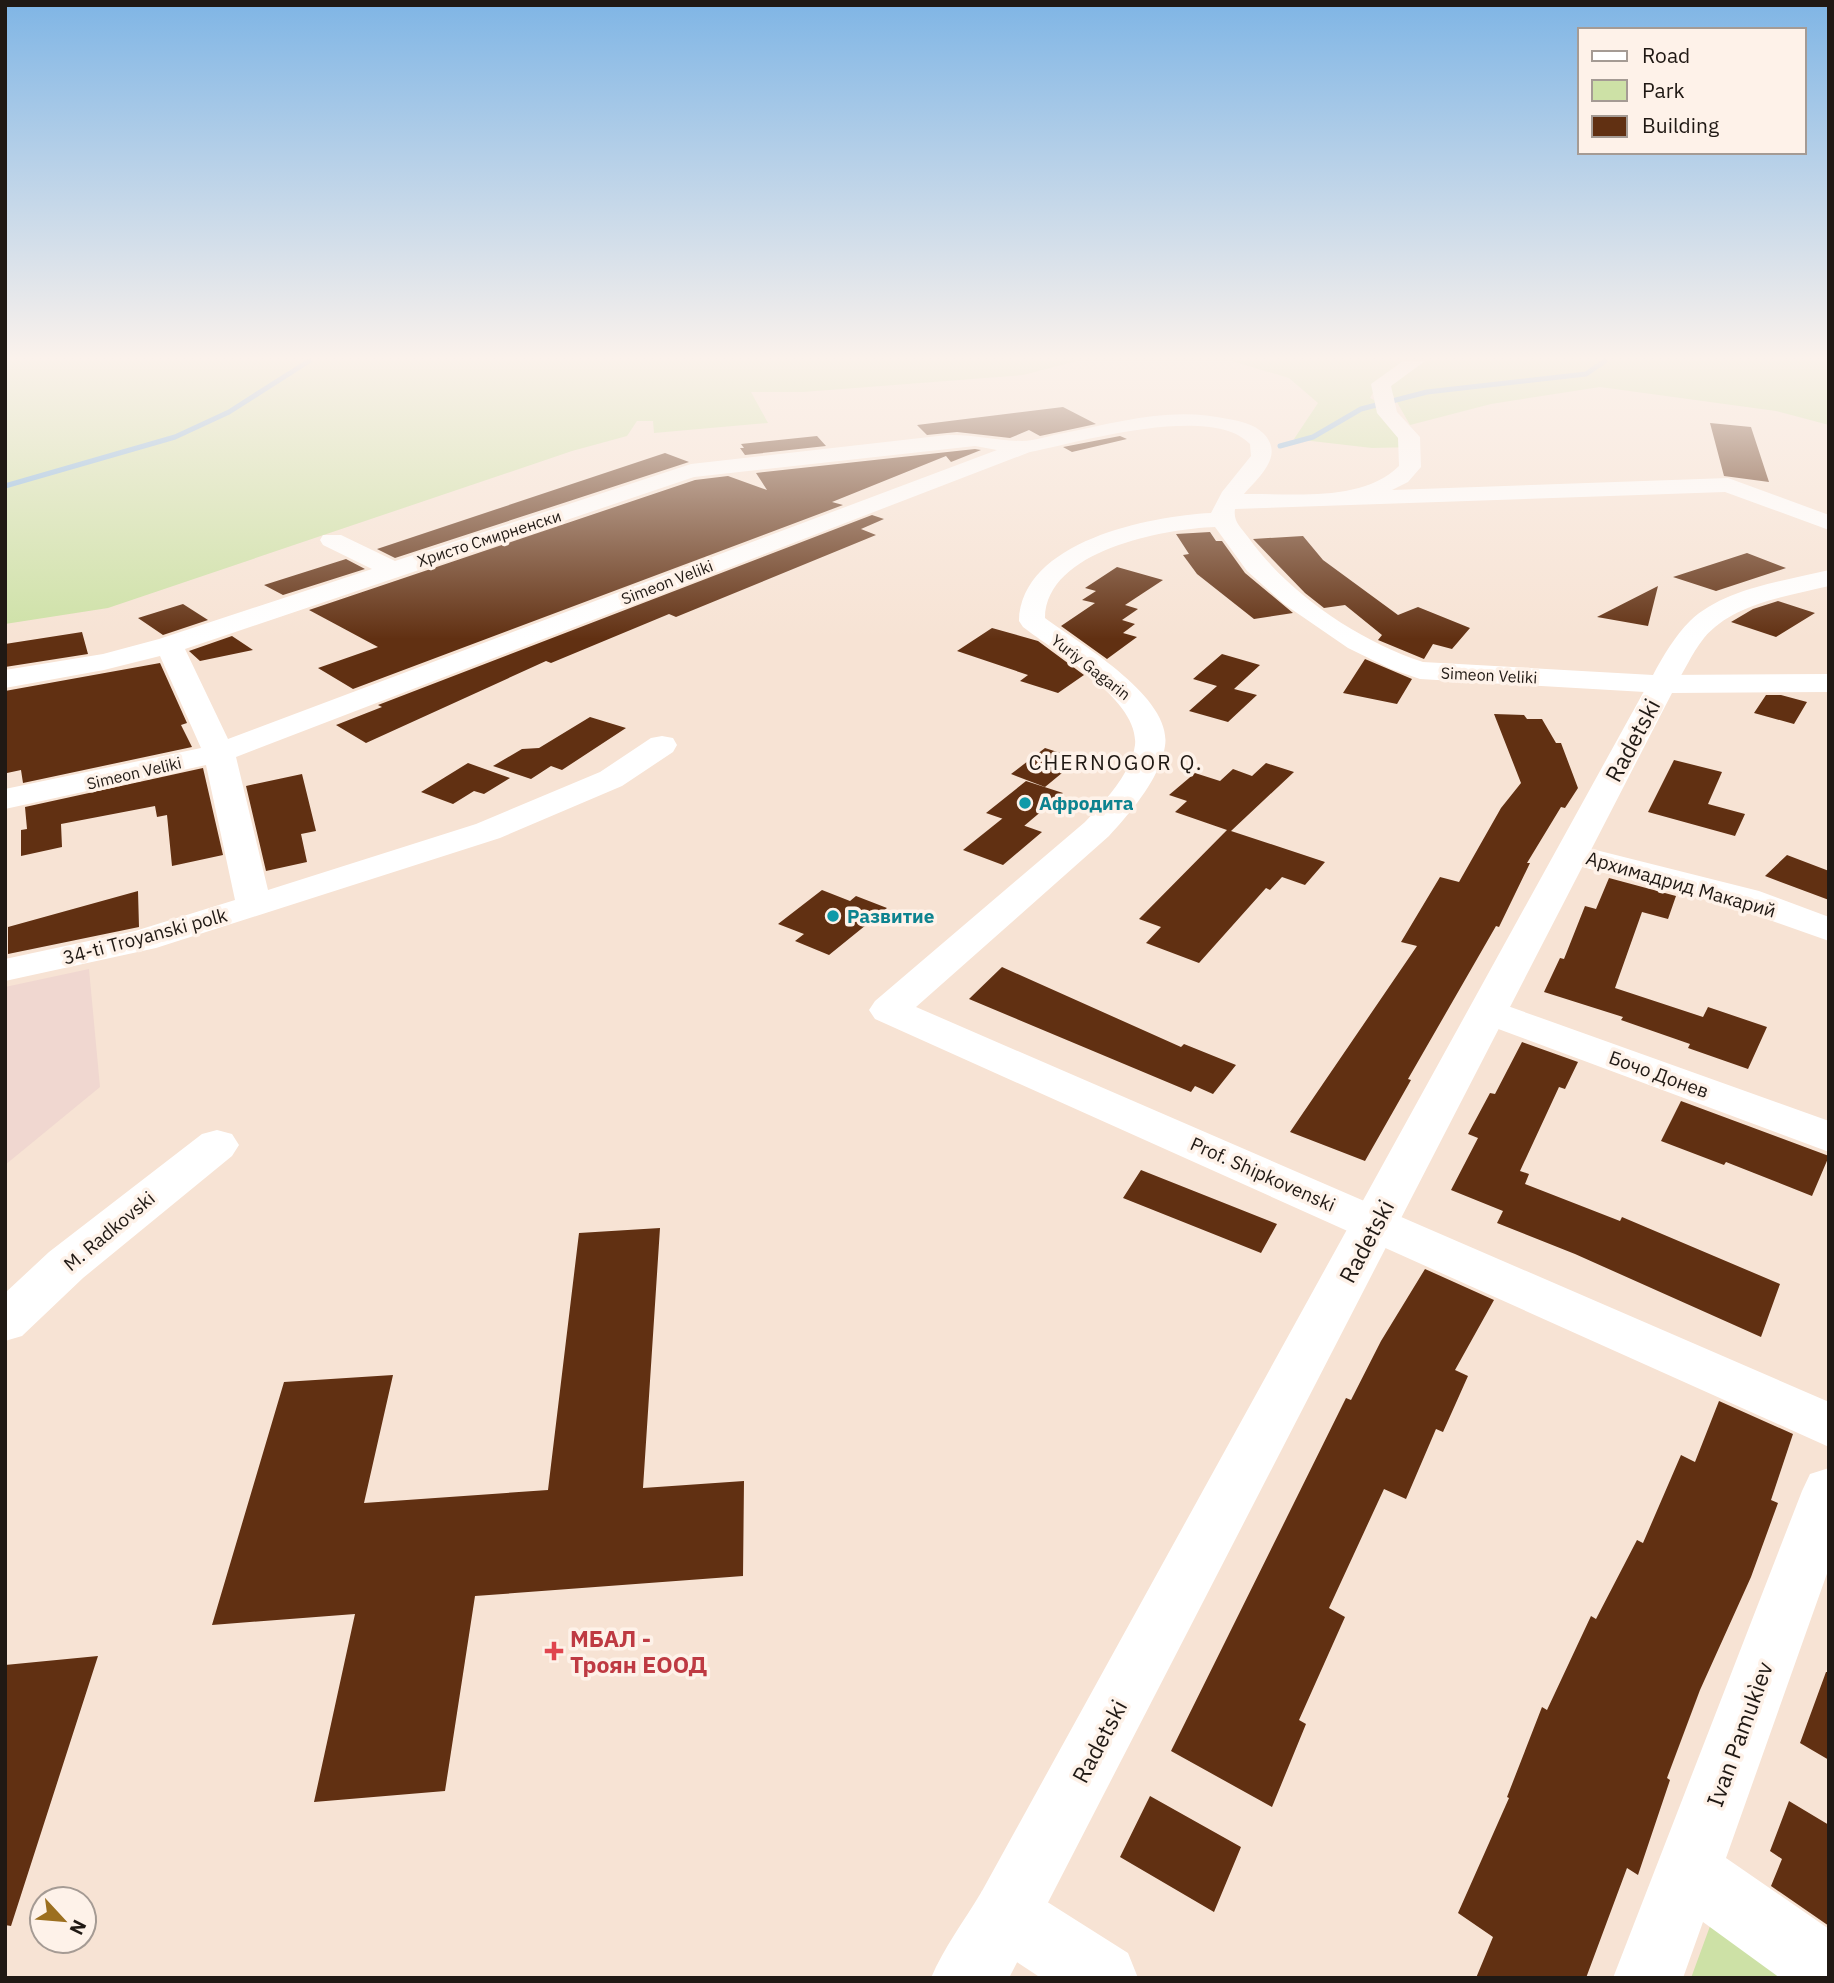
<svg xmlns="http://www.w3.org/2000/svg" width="1834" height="1983" viewBox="0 0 1834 1983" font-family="'IBM Plex Sans',sans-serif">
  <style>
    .education { fill: #f0d7d0 }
    .green { fill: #cde1a6 }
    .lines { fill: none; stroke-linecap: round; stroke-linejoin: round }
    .stream { stroke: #83b6e1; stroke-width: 5 }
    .building { fill: #613012 }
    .street { fill: #fff; fill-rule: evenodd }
    .secondary { fill: #fff; fill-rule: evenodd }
    .culture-dot { fill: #0f9aa8; stroke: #fef2e9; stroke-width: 2.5 }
    .health-dot { fill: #e0444e; stroke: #fef2e9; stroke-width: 2.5 }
    .labels { text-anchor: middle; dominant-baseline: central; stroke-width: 7; stroke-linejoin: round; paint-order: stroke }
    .far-street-label { font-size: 16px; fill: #201914; stroke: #fef2e9 }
    .culture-label { font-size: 19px; font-weight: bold; fill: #0d838f; stroke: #fef2e9; text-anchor: start }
    .street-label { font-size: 19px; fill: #201914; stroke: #fef2e9 }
    .neighbourhood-label { font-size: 21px; letter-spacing: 2px; fill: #201914; stroke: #fef2e9 }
    .near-street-label { font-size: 23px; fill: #201914; stroke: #fef2e9 }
    .near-health-label { font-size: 23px; font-weight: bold; fill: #be3a42; stroke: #fef2e9; text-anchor: start }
  </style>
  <rect width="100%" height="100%" fill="#f7e3d4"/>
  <path class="education" d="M89 969 100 1087 5 1165V987Z"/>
  <path class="green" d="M5 361H1077L1023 375 803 392H751L768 423 654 433 653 421H637L627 436 572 451 108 608 5 624Z
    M1232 361H1406L1382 377 1370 398 1378 402 1415 447 1372 448 1294 439 1318 403 1289 378Z
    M1424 361H1829V425L1776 411 1600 387 1491 404 1410 425 1390 390 1393 380Z
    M1713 1918 1796 1978H1691Z"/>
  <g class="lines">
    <path class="stream" d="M1280 446 1313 437 1361 409 1427 392 1586 374 1605 361
      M5 486 175 437 229 412 309 361"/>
  </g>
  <path class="building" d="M1063 407 1096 424 1040 436 1029 430 1010 438 957 432 927 435 917 425Z
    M1710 423 1751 427 1769 482 1724 476Z
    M817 436 826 446 745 455 740 448H744L741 444Z
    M1120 436 1127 439 1072 452 1063 447Z
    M975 449 981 450 951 462 946 456 832 502 843 505 353 689 318 668 378 647 309 610 695 480 728 476 767 490 756 473Z
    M665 453 689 462 395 558 377 549Z
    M872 515 884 519 861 529 876 535 676 617 669 614 551 663 546 661 366 743 336 725 382 707 378 705Z
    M1210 532 1216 541H1222L1245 573 1293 613 1254 619 1197 574 1183 555 1189 554 1176 534Z
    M1303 536 1323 560 1398 615 1418 607 1470 628 1452 649 1433 644 1424 659 1378 640 1382 635 1345 605 1324 608 1305 593 1253 539Z
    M1747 553 1786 568 1716 591 1673 577Z
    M346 559 365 569 283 595 264 585Z
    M1117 567 1163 580 1125 605 1138 609 1122 620 1135 624 1123 633 1137 637 1107 659 1061 626 1095 603 1082 600 1096 591 1085 588Z
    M1658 586 1648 626 1597 617Z
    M1778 601 1815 613 1776 637 1731 622 1753 609Z
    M183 604 208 620 163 635 138 618Z
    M992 628 1038 641 1084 675 1058 693 1020 681 1028 675 957 651Z
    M82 632 88 654 5 667V644Z
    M232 636 253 650 200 661 189 651Z
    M1222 654 1260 665 1234 689 1257 695 1228 722 1189 711 1217 686 1193 679Z
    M1365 659 1412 679 1397 704 1343 693Z
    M160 663 187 723 181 725 192 747 23 783 21 770 7 773 5 691Z
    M1766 695H1781L1807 702 1794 724 1754 713Z
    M1494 714 1524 715 1527 719H1542L1556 743H1561L1578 788 1565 808 1561 807 1527 863H1530L1499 927 1496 926 1408 1079 1411 1080 1365 1161 1290 1132 1417 946 1401 942 1440 877 1459 882 1501 808 1521 783Z
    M590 717 626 728 562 770 551 766 531 779 493 766 522 749 539 748Z
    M1045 748 1079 759 1045 787 1011 774Z
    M1674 760 1722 772 1708 804 1745 814 1735 836 1648 812Z
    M468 763 510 778 484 794 474 791 453 804 421 792Z
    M1266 763 1294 772 1231 831 1325 862 1305 885 1282 877 1270 890 1266 888 1199 963 1146 943 1161 927 1139 919 1227 830 1175 812 1187 801 1169 795 1195 773 1220 781 1233 769 1252 776Z
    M203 768 223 855 172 866 167 815 157 817 155 806 61 824 62 847 21 856V830L27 829 25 807Z
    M302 774 316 831 301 834 307 862 266 871 246 786Z
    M1026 781 1063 793 1024 826 986 813Z
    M1003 818 1042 832 1003 865 963 850Z
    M1787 855 1829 871V900L1765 876Z
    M1609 878 1676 896 1668 919 1642 912 1615 988 1703 1017 1708 1007 1767 1027 1748 1069 1688 1048 1690 1044 1621 1020 1623 1017 1544 992 1560 958 1564 959 1585 906 1596 909Z
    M822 890 850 901 856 896 887 908 829 955 795 941 804 934 778 924Z
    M138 891 139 927 8 954V927Z
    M1002 967 1181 1047 1184 1044 1236 1065 1213 1094 1195 1086 1191 1092 969 999Z
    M1522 1042 1578 1062 1565 1089 1559 1087 1520 1171 1529 1174 1525 1184 1620 1221 1622 1217 1780 1284 1761 1337 1575 1254 1497 1223 1503 1211 1451 1190 1478 1138 1468 1134 1490 1093 1495 1094Z
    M1681 1101 1829 1156 1812 1196 1726 1162 1724 1165 1661 1141Z
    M1141 1170 1277 1224 1261 1253 1123 1198Z
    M660 1228 643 1488 744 1481 743 1576 475 1596 445 1791 314 1802 355 1614 212 1625 284 1382 393 1375 364 1503 548 1490 579 1233Z
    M1425 1269 1494 1300 1455 1370 1468 1376 1443 1432 1436 1429 1406 1499 1384 1489 1329 1608 1345 1617 1299 1720 1306 1724 1272 1807 1171 1751 1346 1398 1351 1400 1381 1341Z
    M1719 1401 1793 1434 1771 1500 1778 1503 1751 1577 1700 1690 1667 1778 1670 1780 1638 1875 1627 1868 1586 1978H1476L1493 1937 1458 1913 1509 1798 1507 1797 1542 1707 1547 1710 1591 1616 1596 1619 1637 1540 1643 1543 1681 1455 1695 1462Z
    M98 1656 11 1926 5 1925V1665Z
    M1826 1672H1829V1760L1800 1743Z
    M1150 1796 1241 1847 1214 1912 1120 1857Z
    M1789 1801 1829 1825V1926L1771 1886 1782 1859 1770 1851Z"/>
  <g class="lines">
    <path class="street" d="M1403 361H1425L1391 386 1397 412 1420 437 1421 467 1408 482 1392 490 1728 478 1829 515V530L1725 492 1235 509C1233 522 1241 527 1248 537 1288 593 1357 640 1423 662L1653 675C1663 656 1675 636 1690 621 1724 588 1785 581 1829 570V586C1787 596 1732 604 1704 638 1691 654 1684 673 1672 690L1662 693 1420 679 1391 669 1348 648 1284 604 1247 571 1215 527C1164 529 1046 550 1045 618 1080 644 1173 697 1165 746 1160 779 1130 813 1109 836L916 1007 1829 1402V1447L875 1019 869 1010 875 1001 1085 822C1104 802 1131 774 1135 745 1140 700 1055 652 1023 627L1019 621C1021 541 1150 516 1211 513L1222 492 1251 456 1250 444C1212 403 1079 442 1030 452L236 757 268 890 476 824 600 772 651 738 662 736 673 738 677 745 673 752 622 786 500 838 156 948 5 981V959L135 931 235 900 206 765 5 809V789L201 748 160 656 104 670 5 688V670L103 654 159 639 372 569 323 545 320 540 323 535H341L395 561 691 464 947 435C973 434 997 441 1022 441 1035 441 1051 435 1064 433 1118 422 1173 406 1228 419 1240 421 1254 424 1263 433 1285 455 1260 476 1244 494 1293 493 1361 503 1399 466L1398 438 1377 413 1371 384ZM975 446 997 450 228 739 185 649 694 477Z
      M1572 844 1759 891 1829 917V941L1733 907 1560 861 1555 854 1560 847Z
      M1488 999 1829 1121V1152L1474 1020 1468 1011 1474 1002Z
      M217 1130 232 1134 239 1145 232 1156 83 1278 22 1336 5 1341V1293L49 1252 202 1134Z
      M1829 1468V1568L1726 1858 1829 1929V1978H1780L1703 1922 1683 1978H1613L1802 1491 1810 1474Z
      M1006 1881 1030 1891 1128 1953 1138 1978H1041L982 1939 972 1915 982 1891Z"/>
    <path class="secondary" d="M1829 674V692L1672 693 1009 1978H931C944 1947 965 1920 982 1891L1648 684 1652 678 1662 675Z"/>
  </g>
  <linearGradient id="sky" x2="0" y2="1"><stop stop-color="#7fb5e5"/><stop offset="0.56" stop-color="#fbf2ec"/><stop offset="1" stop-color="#fbf2ec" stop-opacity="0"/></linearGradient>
  <rect width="1834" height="639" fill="url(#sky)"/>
  <g class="culture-dot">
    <circle cx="1025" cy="803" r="7"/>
    <circle cx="833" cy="916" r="7"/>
  </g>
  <path class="health-dot" d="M550.5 1640.5h7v7h7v7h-7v7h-7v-7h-7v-7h7z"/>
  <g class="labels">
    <g class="far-street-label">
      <text transform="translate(489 538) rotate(-18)">Христо Смирненски</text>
      <text transform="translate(667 582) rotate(-21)">Simeon Veliki</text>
      <text transform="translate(1091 667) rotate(38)">Yuriy Gagarin</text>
      <text transform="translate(1489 675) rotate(3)">Simeon Veliki</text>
      <text transform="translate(134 773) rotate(-13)">Simeon Veliki</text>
    </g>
    <g class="culture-label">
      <text x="1039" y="803">Афродита</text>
      <text x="847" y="916">Развитие</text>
    </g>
    <g class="street-label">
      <text transform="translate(1681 884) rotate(16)">Архимадрид Макарий</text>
      <text transform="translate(145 936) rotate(-15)">34-ti Troyanski polk</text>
      <text transform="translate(1659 1074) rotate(20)">Бочо Донев</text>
      <text transform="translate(1263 1174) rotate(24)">Prof. Shipkovenski</text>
      <text transform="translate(109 1231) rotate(-40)">M. Radkovski</text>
    </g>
    <g class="neighbourhood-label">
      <text x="1116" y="762">CHERNOGOR Q.</text>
    </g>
    <g class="near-street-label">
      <text transform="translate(1632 740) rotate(-62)">Radetski</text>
      <text transform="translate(1366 1241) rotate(-62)">Radetski</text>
      <text transform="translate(1739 1734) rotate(-70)">Ivan Pamukìev</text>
      <text transform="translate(1099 1741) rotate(-62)">Radetski</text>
    </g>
    <g class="near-health-label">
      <text x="570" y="1638">МБАЛ -<tspan x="570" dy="26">Троян ЕООД</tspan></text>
    </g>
  </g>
  <rect width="1834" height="1983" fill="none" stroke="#201914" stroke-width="14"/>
  <rect x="1578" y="28" width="228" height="126" fill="#fef2e9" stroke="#a59b94" stroke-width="2"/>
  <rect x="1592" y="51" width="35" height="10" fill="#ffffff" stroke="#a59b94" stroke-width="2"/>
  <text x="1642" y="63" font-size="21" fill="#201914">Road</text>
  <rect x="1592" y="80" width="35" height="21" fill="#cde1a6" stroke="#a59b94" stroke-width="2"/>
  <text x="1642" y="98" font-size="21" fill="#201914">Park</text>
  <rect x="1592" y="116" width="35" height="21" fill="#613012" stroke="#a59b94" stroke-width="2"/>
  <text x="1642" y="133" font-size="21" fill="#201914">Building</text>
  <g transform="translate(63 1920) rotate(116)"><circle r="33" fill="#fef2e9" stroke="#a59b94" stroke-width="2"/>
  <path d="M0-5L12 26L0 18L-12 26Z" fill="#9c6f1f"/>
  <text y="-10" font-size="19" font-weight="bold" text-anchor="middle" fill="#201914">N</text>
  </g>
</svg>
